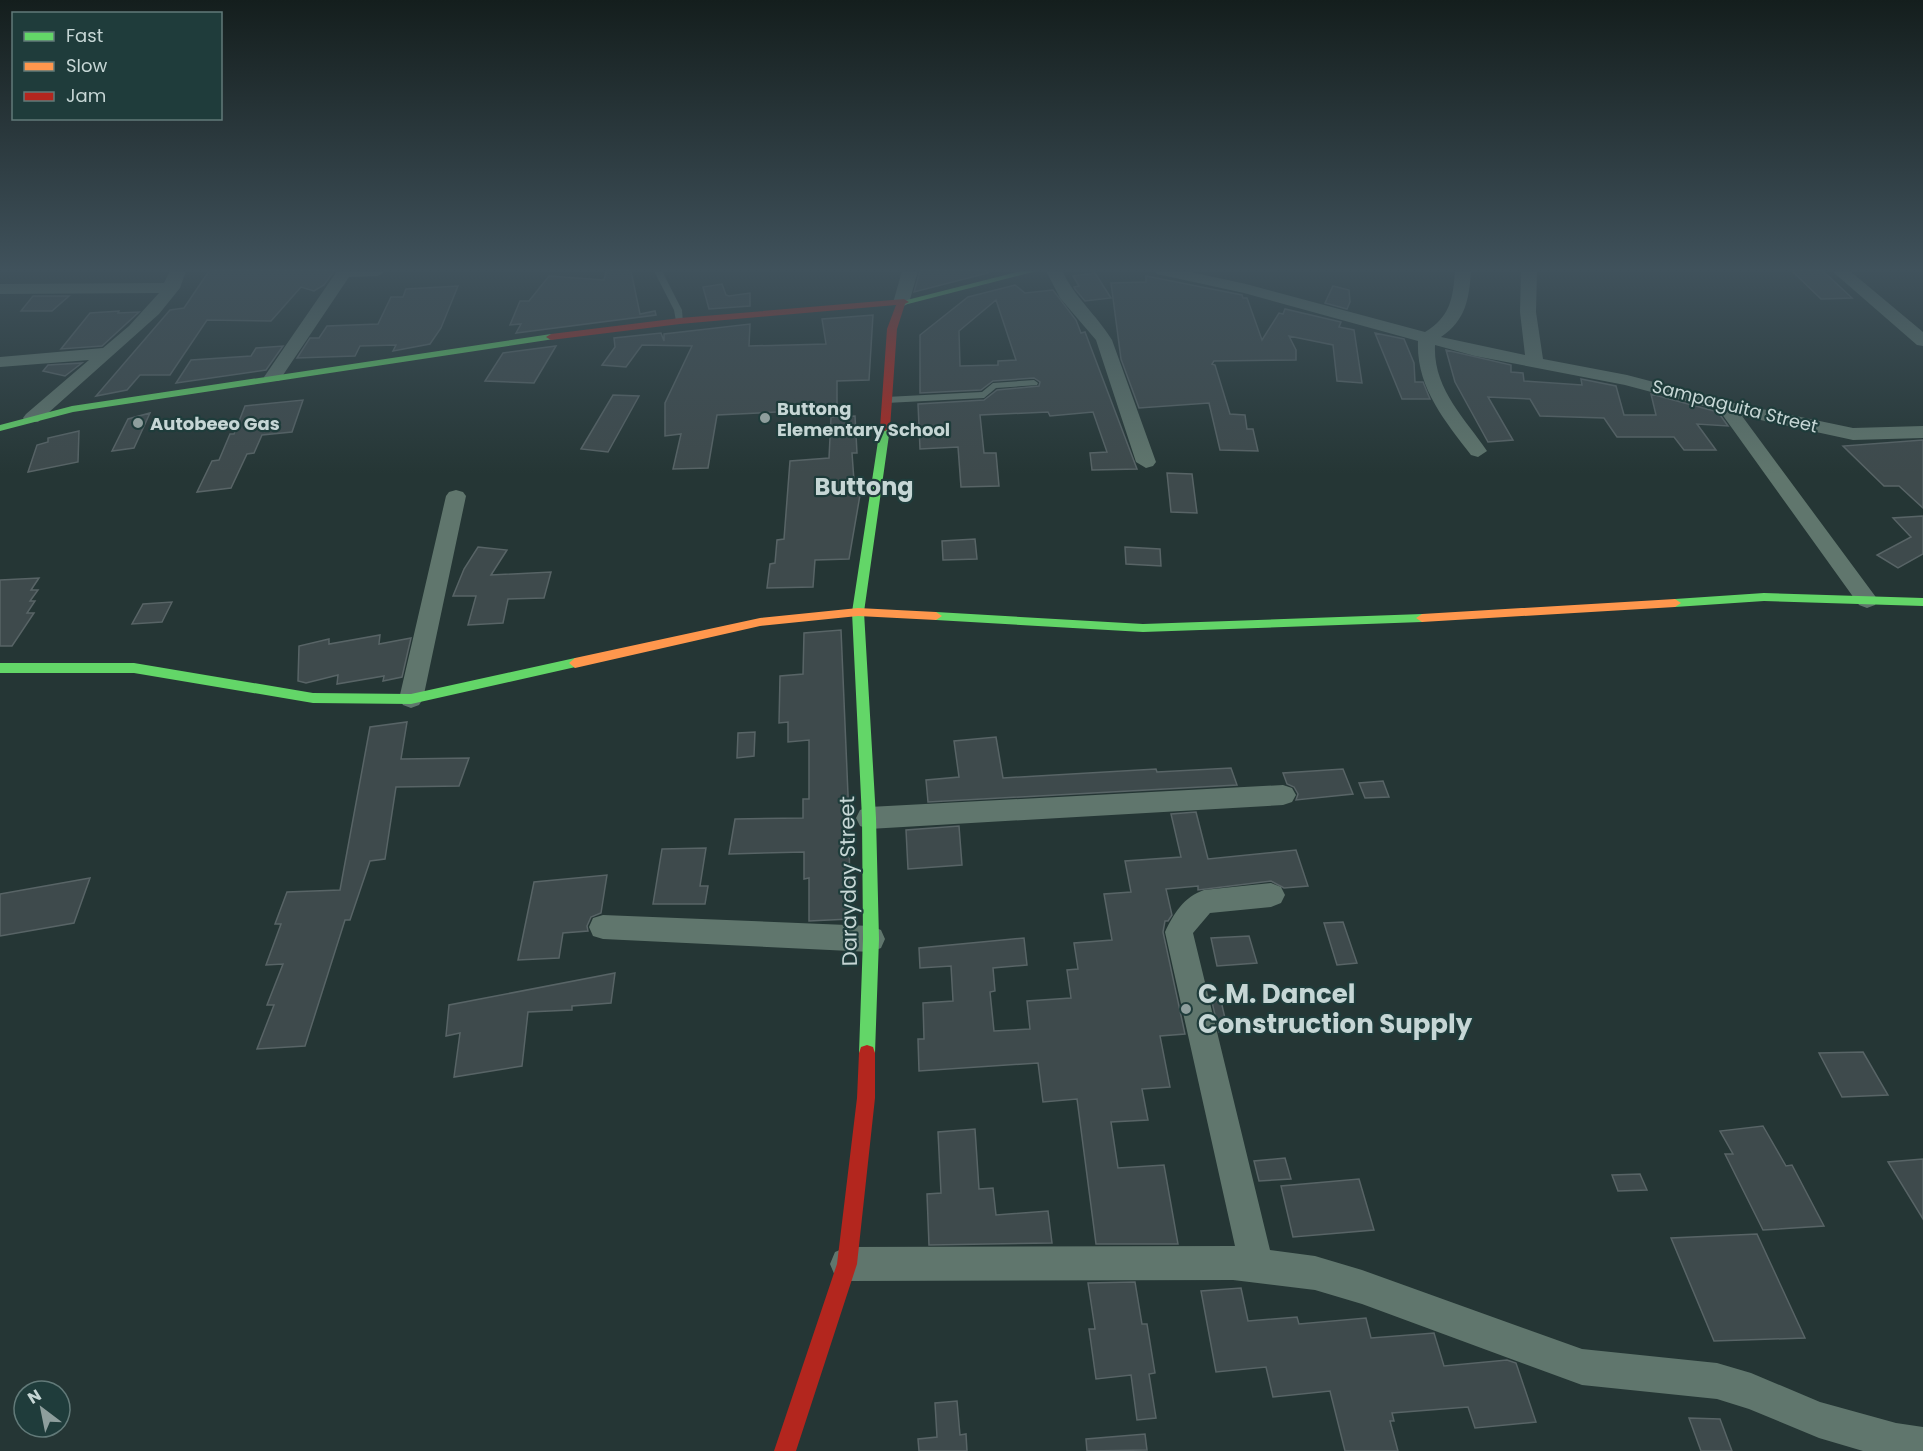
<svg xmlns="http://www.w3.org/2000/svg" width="1923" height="1451" viewBox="0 0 1923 1451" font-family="Poppins,sans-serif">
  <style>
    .building { fill: #3e4a4c; stroke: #586466; stroke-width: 1.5; fill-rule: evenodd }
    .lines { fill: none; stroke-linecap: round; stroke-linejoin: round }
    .lane { fill: #60766d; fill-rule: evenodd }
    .street { fill: #60766d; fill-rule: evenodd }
    .fast { fill: #63d668; fill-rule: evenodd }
    .slow { fill: #ff974d; fill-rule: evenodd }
    .jam { fill: #b3261e; fill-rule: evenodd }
    .poi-dot { fill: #8e9e9d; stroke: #1f3c3b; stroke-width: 2 }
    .labels { text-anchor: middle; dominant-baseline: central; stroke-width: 4.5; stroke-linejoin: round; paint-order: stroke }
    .far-street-label { font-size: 18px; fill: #c6d6d5; stroke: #1f3c3b }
    .far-poi-label { font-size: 18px; font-weight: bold; fill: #c6d6d5; stroke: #1f3c3b; text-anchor: start }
    .street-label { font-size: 21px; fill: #c6d6d5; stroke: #1f3c3b }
    .quarter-label { font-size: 24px; font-weight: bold; fill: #c6d6d5; stroke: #1f3c3b }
    .near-poi-label { font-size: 26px; font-weight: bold; fill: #c6d6d5; stroke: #1f3c3b; text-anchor: start }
  </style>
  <rect width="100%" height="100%" fill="#253635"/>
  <path class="building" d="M209 271H334L324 285 314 291 301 287 271 321 207 320 170 375H140L127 390 96 396 170 310 184 308Z
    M606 271H631L640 314 655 311 656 315 516 333 521 324 510 325 520 301H529L549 276 604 280Z
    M920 271H988V273L914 292Z
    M1792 271H1823L1852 298 1821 299Z
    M1095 273 1111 298 1085 301 1075 289 1074 287 1079 286 1073 276Z
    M1146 276 1242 295 1243 298H1247L1262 340 1279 313 1283 314 1285 309 1341 322 1339 327 1354 330 1362 383 1337 381 1333 345 1289 336 1296 350V360L1214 361 1212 364 1215 365 1230 414 1245 415 1247 429H1253L1258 451 1220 450 1209 403 1139 408 1121 359 1111 283 1146 282Z
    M722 284 726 295 729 296 750 293V306L709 309 703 287Z
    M1015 285 1025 293 1053 290 1076 320 1081 333 1085 332 1137 469 1092 470 1090 453 1107 452 1093 412 1050 416 1048 412 980 415 984 453H996L999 486 961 487 958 447 920 449 918 404 984 400 997 390 1039 386 1040 382 1034 378 993 381 981 390 920 393V335L968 297ZM996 300 1016 360 998 361V365L960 366 959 331Z
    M458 286 441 328 430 344 393 351 396 345 360 346 355 356 297 358 310 338H319L327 326 378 324 391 297H403L406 289Z
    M1333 286 1349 290 1350 302 1347 309 1325 303Z
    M33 296H69L52 311H21Z
    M119 311 118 313 139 312 102 346 61 349 90 313Z
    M873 315 869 380 837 381V409L717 415 708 468 673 469 681 434 665 436V403L692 346 642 345 626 367 602 365 615 347 614 338 661 333 664 341V334L750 324 749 346 826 344 822 319Z
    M1375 333 1404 339 1414 363 1415 382H1423L1430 399H1402Z
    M283 346 266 370 176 383 191 360 251 356 256 348Z
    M556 346 534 383 485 381 503 353Z
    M1446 350 1511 365V372L1523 373 1524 381 1582 385 1581 379 1616 386 1624 415H1656L1651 394 1718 412 1728 426 1697 424 1716 450H1684L1674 437H1617L1604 418 1540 416 1530 399 1488 397 1513 440 1488 442 1455 382Z
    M82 363 65 376 43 371 48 365Z
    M613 395 639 396 608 452 581 449Z
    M303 400 292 432 262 435 254 453 247 454 231 488 197 492 212 461 219 460 230 434H234L245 406Z
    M150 413 134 448 112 451 128 419Z
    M855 416 857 453H852L855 495H860L849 559 815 560 813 587 767 588 770 564 775 563 777 540 784 539 790 461 829 458 831 417Z
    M79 431 78 462 28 472 37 445 48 442V438Z
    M1923 440V508L1899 486H1884L1843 446Z
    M1167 473 1192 474 1197 513 1171 512Z
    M1923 516V554L1898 568 1877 555 1911 537 1893 518Z
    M975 539 977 559 943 560 942 541Z
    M478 547 507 550 491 575 551 572 544 598 508 599 503 623 468 625 476 596H453L464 569Z
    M1125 547 1160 549 1161 566 1126 564Z
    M39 578 31 590H38L30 601H35L27 613H34L12 646H0V580Z
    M172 602 162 622 132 624 143 604Z
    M841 630 849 818 850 919 809 921V878L804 879V852L729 854 735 819 803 818V799H809V740L788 742V722L779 723 780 676 803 674 804 633Z
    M380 635 379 644 411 638 402 677 383 681 384 676 337 684 338 675 306 683 298 681 299 646 329 639V644Z
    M407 722 401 759 469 758 459 786 396 787 385 859 370 861 350 920H345L305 1046 257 1049 274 1005H267L283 964 266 965 281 924H275L287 892 340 890 370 727Z
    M755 732 754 756 737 758 738 733Z
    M996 737 1003 778 1156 769 1157 772 1231 768 1237 785 928 802 926 780 959 777 954 741Z
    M1343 769 1353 794 1296 800 1298 794 1294 787 1287 784 1283 773Z
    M1383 781 1389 797 1365 798 1359 783Z
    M1196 812 1208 859 1296 850 1308 886 1284 888 1271 881 1198 890V886L1166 889 1172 915 1168 921H1165L1163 932 1185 1034 1160 1036 1170 1087 1142 1089 1148 1120 1111 1122 1118 1168 1164 1165 1178 1244H1096L1077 1099 1043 1102 1038 1063 919 1071 918 1039H924L923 1003 953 1001 951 966 920 968 919 948 1024 938 1027 965 993 968 995 991 990 992 994 1031 1030 1029 1027 1001 1071 998 1067 970 1078 969 1074 943 1112 940 1104 894 1131 892 1125 861 1181 857 1171 814Z
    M959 826 962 865 908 869 906 830Z
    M706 848 700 886H708L705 904H653L662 849Z
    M607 875 601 913 591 917 587 926 588 931 563 933 559 958 518 960 534 882Z
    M90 878 74 923 0 936V894Z
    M1343 922 1357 963 1337 965 1324 923Z
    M1249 936 1257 963 1217 966 1211 938Z
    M615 973 611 1003 572 1006V1010L528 1012 522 1066 454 1077 460 1033 446 1036 449 1005Z
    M1221 1001 1228 1031 1219 1032 1212 1002Z
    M1863 1052 1888 1095 1842 1097 1819 1053Z
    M1763 1126 1786 1166 1792 1165 1824 1226 1763 1230 1725 1154H1733L1720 1131Z
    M975 1129 979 1189 993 1188 996 1215 1048 1211 1052 1243 929 1245 927 1194 941 1193 938 1132Z
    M1285 1158 1291 1179 1259 1181 1254 1161Z
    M1923 1159V1219L1888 1162Z
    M1640 1174 1647 1190 1618 1191 1612 1175Z
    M1359 1179 1374 1230 1293 1237 1281 1186Z
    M1757 1234 1805 1338 1714 1341 1671 1238Z
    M1135 1282 1142 1324H1147L1155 1373 1149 1374 1156 1418 1137 1420 1131 1375 1096 1379 1089 1329H1095L1088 1283Z
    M1241 1288 1248 1321 1297 1317 1299 1324 1366 1318 1371 1338 1434 1333 1444 1366 1507 1360 1516 1363 1536 1422 1475 1428 1468 1407 1392 1413 1394 1421H1390L1398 1451H1345L1330 1391 1273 1397 1266 1367 1216 1372 1201 1291Z
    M957 1401 960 1435 966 1434 967 1451H919L918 1439 937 1437 935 1403Z
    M1689 1418 1720 1419 1732 1451H1701Z
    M1145 1434 1147 1450 1087 1451 1086 1439Z"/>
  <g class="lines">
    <path class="lane" d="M654 271H662L682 310 683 323 676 321 674 310Z
      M1034 380 1038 383 1037 385 996 388 984 398 886 403 882 400 886 397 982 392 993 383Z"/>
    <path class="street" d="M170 271H186L180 288 159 314 38 422H26L23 418 26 414 89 360 0 367V357L103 348 129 326 159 293 0 294V284L164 283Z
      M337 271H386L378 276 349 277 279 381H267L264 377Z
      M902 271H918L909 303 901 308 893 303Z
      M1046 271H1062C1076 299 1096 314 1112 340L1156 462 1153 466 1146 468 1136 462 1096 340 1060 298Z
      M1155 271H1186L1246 284 1425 332C1450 317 1453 299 1455 271H1471C1469 299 1466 320 1441 337L1525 355 1520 312 1521 271H1537L1536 312 1543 359 1627 375 1738 404 1853 428 1923 426V438L1853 440 1742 416 1878 600 1875 605 1867 608 1859 605 1719 410 1625 385 1475 356 1435 345C1433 389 1465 418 1487 451L1478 457 1471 455C1445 421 1416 387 1418 341L1244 293 1157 274Z
      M1832 271H1850L1923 332V346L1917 345Z
      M456 490 463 492 466 496 423 699 419 705 411 708 403 705 399 699 446 496 449 492Z
      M1283 785 1292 788 1296 795 1292 802 1283 805 869 829 860 826 856 818 860 810 869 807Z
      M1271 883 1281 887 1285 895 1281 903 1271 907 1210 913 1193 933 1270 1250 1315 1256 1362 1270 1582 1349 1717 1363 1751 1373 1820 1402 1896 1423 1923 1427V1451H1863L1819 1438 1749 1409 1717 1399 1582 1385 1362 1304 1315 1290 1233 1280 847 1281 835 1276 830 1264 835 1252 847 1247 1235 1246 1165 932C1174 913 1184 897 1204 890Z
      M603 915 871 926 881 930 885 939 881 948 871 952 603 939 593 936 589 927 593 918Z"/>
    <path class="fast" d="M1021 271H1037L904 305 899 302Z
      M551 334 556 337 554 339 73 412 0 431V425L72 406Z
      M885 425 890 428 864 612 876 818 879 939 875 1053 873 1059 867 1061 861 1059 859 1053 863 939 862 818 852 612 880 428Z
      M1764 593 1923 598V606L1764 601 1675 607 1669 603 1675 599Z
      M936 612 1143 624 1422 614 1428 618 1422 622 1143 632 936 620 930 616Z
      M575 658 580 660 581 663 580 666 411 704 313 703 134 673H0V663H134L313 693 411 694Z"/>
    <path class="slow" d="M1675 599 1681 603 1675 607 1422 622 1416 618 1422 614Z
      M858 608 936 612 942 616 936 620 858 616 760 626 575 668 569 663 575 658 760 618Z"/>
    <path class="jam" d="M904 299 909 302 905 304 897 329 890 428 885 431 880 428 887 329 896 305 680 324 551 340 546 337 551 334 680 318Z
      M867 1045 873 1047 875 1053V1098L857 1264 796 1451H774L837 1264 857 1098 859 1053 861 1047Z"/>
  </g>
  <linearGradient id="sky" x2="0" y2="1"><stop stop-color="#141e1d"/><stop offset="0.57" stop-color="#40525c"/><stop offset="1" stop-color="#40525c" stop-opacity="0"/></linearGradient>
  <rect width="1923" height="474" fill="url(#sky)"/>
  <g class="poi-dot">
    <circle cx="765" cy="418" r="6"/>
    <circle cx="138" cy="423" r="6"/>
    <circle cx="1186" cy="1009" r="6"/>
  </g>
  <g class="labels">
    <g class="far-street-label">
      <text transform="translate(1735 406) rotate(14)">Sampaguita Street</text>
    </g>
    <g class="far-poi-label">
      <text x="777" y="408">Buttong<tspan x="777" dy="21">Elementary School</tspan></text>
      <text x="150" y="423">Autobeeo Gas</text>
    </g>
    <g class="street-label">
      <text transform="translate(848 881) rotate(-91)">Darayday Street</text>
    </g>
    <g class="quarter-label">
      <text x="864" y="486">Buttong</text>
    </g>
    <g class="near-poi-label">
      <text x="1198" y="994">C.M. Dancel<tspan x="1198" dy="30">Construction Supply</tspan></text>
    </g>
  </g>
  <rect x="12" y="12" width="210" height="108" fill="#1f3c3b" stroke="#627a79" stroke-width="1.5"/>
  <rect x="24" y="32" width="30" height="9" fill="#63d668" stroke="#627a79" stroke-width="1.5"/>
  <text x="66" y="42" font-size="18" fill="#c6d6d5">Fast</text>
  <rect x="24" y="62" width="30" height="9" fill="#ff974d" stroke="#627a79" stroke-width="1.5"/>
  <text x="66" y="72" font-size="18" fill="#c6d6d5">Slow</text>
  <rect x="24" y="92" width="30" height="9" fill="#b3261e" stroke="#627a79" stroke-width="1.5"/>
  <text x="66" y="102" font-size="18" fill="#c6d6d5">Jam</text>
  <g transform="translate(42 1409) rotate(328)"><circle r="28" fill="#1f3c3b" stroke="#627a79" stroke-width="1.5"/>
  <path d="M0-4.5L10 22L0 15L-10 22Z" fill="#8e9e9d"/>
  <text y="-9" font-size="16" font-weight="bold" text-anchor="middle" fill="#c6d6d5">N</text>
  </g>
</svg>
